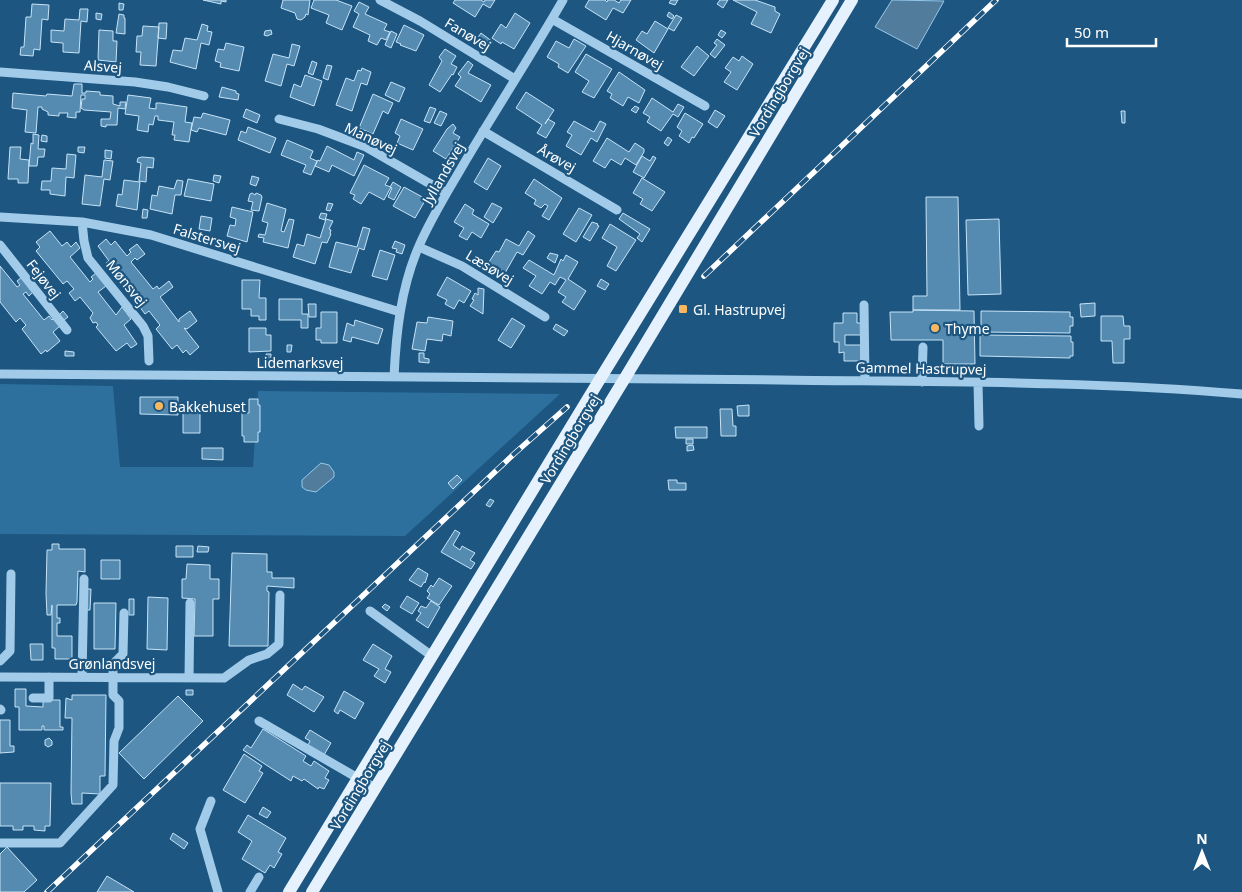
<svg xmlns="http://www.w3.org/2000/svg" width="1242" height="892" viewBox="0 0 1242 892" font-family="'Noto Sans',sans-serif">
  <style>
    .green { fill: #2d6f9d }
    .water { fill: #527c9b; stroke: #95c8eb }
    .building { fill: #568bb1; stroke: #c6e3f7 }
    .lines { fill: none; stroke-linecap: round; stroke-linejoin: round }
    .minor { stroke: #a1cbe9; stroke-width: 9 }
    .major { stroke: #e5f2fe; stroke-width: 12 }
    .rail-casing { stroke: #fff; stroke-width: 5.5 }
    .rail { stroke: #1d5680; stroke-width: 4; stroke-dasharray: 11; stroke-linecap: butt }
    .poi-dot { fill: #f9b860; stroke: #1d5680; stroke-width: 2 }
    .labels { text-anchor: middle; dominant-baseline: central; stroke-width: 4.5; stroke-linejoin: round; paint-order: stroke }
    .street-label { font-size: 14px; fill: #fff; stroke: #1d5680 }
    .poi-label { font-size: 14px; fill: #fff; stroke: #1d5680; text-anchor: start }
  </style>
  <rect width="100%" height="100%" fill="#1d5680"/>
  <path class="green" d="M0 384 113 386 120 467H253L258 391 560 394 405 536 0 534Z"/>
  <path class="water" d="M892 0 944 1 917 49 875 27Z
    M321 463 329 465 334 472V477L316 492 306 490 302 487V480Z"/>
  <path class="building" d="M203 0H226V2L221 1V4Z
    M283 0H310L308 15 306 14 305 17 301 20 297 19 295 13 281 8Z
    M314 0H336L352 6 342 30 326 23 329 15 311 8Z
    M455 0H481L484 2 485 0H495L490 8 483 4 475 17 453 3Z
    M589 0H605L607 2 608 0H614L619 3 621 0H631L623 13 613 8 606 20 585 7Z
    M671 0H678L675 5 669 3Z
    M720 0H728L723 8 717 4Z
    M733 0H755L775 7V11L780 14 771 33 751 24 757 12Z
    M359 2 369 7 365 14 387 24 384 30 390 32 386 40 381 38 377 45 368 41 370 35 353 27 359 14 354 11Z
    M119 3 124 4 123 10H119Z
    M32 4 49 5 48 20 42 19 40 50 34 49 33 56 20 55 21 47H24L26 17H31Z
    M80 9H88L87 22 81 21 79 53 63 52V43L51 42V30L64 31 65 19 79 20Z
    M669 12 674 16 672 19 667 16Z
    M96 13 102 14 101 20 96 19Z
    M515 13 530 23 514 49 502 42 501 44 492 38 501 24 506 28Z
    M119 14 124 15V18H125V34L116 33Z
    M676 15 682 18 674 31 668 28Z
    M655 21 668 29 654 53 636 40 642 31 647 34Z
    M159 23H167L166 39 158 38Z
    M202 24 208 26 207 31 212 32 209 45 201 43 196 69 170 62 173 50 182 51 185 38 197 40Z
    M404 25 424 35 416 51 400 45 401 44 396 42Z
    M143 26 159 27 156 66 140 65 141 52H136L137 36H142Z
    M99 30 113 31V41H117L116 62 98 60Z
    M271 30 272 34 267 36 264 35 265 31Z
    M721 30 726 33 722 38 718 35Z
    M391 31 397 34 391 48 385 45Z
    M481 33 493 42 489 47 477 39Z
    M574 39 586 46 568 73 558 67 559 64 547 57 556 41 569 48Z
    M717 39 725 45 715 58 710 54 717 45 714 43Z
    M226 43 244 47 239 71 220 67 221 63 215 61 218 49 224 50Z
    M292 44 300 46 294 66 287 64 281 86 265 81 273 54 289 58Z
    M697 46 709 56 694 76 681 67Z
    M445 49 456 56 451 64 457 67 453 75 452 74 440 92 429 85 442 61 439 57Z
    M586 54 612 69 594 98 582 92 589 81 575 72Z
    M742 56 753 64 737 90 724 82 731 72 725 68 733 57 739 61Z
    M312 61 317 63 313 75 308 73Z
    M468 61 473 65 468 73 491 85 481 102 455 86 461 77 458 74Z
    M327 65 332 66 328 80 323 78Z
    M362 68 371 72 367 85 361 83 352 111 336 105 346 78 354 81 358 70 361 71Z
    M619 72 645 90 639 103 628 97 623 106 610 98 612 94 607 91Z
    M305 75 322 81 314 106 290 97 294 84 301 87Z
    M391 82 405 88 399 102 385 95Z
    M74 84H82V93H86V91L100 92V95L113 96V104L120 106V102H126L125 109 118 108 117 125H106V127L101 126V119H110L111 112 84 110 81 108 82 99H85V95H81L80 112H76V118L67 117 68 113H59V116L48 115V112L42 109V107H38L36 133 25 132 27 110 12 108 13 93 46 96 47 94 72 96Z
    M222 87 236 91V93L239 94 238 100 219 97Z
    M526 92 554 110 545 124 548 119 555 123 546 138 537 133 542 125 516 108Z
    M373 94 393 103 388 114 383 111 373 134 359 128Z
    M128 95 151 98 149 108 156 109V103H160L187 107 185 122 192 123 189 142 174 140 175 135H172L174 122 158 120V116H155L153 125 149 124 148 132 137 130 139 116 125 114Z
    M652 98 673 112 678 104 684 107 678 117 673 114 661 131 647 122 650 117 643 113Z
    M635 106 639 108 636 113 631 110Z
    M430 107 436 109 430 123 424 121Z
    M246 109 260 115 257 123 243 117Z
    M715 110 725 116 717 128 708 122Z
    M440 111 447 114 441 126 434 123Z
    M1121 111H1125V123H1122Z
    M203 113 230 120 226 135 199 128 197 132 191 130 194 117 201 118Z
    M685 113 703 124 694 138 692 137 689 143 679 136 682 131 677 127Z
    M401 119 423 129 413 150 397 143 400 136 395 133Z
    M574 121 594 132 600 121 606 124 597 142 591 138 581 155 566 146 572 135 567 132Z
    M453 124 456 128 453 133 460 137 446 159 433 151 447 129Z
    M248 127 276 138 270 153 238 140 241 131 246 133Z
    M33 134 39 135 38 149H45L44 157H38L37 166H29L31 143 33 144Z
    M42 135 47 136V142L41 141Z
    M668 137 672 140 668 146 664 143Z
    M607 138 629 152 635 143 644 149V152L636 165 625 158 621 165 611 159 605 168 593 161Z
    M287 140 313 151 310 158 317 161 311 175 303 172 306 165 281 155Z
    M327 146 354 160 357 152 364 155 354 176 332 165 329 172 315 166 318 160 320 161Z
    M10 147H21L20 159 29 160 28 183H18V179H8Z
    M78 147H85L84 153 78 152Z
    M105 150 112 151 111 159 105 158Z
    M67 154 76 155 74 178 66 177 65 196 50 194V190H41L42 181H51L52 168 66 169Z
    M642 156 650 161 653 156 656 158 644 178 633 172Z
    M142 157 154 158 153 168 147 167 146 182 139 181 141 163 137 162 138 158Z
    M488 158 501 166 487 190 474 182Z
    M104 160 113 161 110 180 104 179 100 206 82 204 85 175 102 177Z
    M364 165 389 178 385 185 391 187 384 200 369 192 361 204 353 199 355 195 350 193Z
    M214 175 221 176 219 183 213 181Z
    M252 176 259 178 256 186 250 184Z
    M642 178 665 192 652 211 640 204 643 199 633 193Z
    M188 179 214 184 211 201 184 196Z
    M534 179 562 198 549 220 542 216 548 206 545 204 541 208 534 204 536 200 525 193Z
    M124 180 140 182 137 210 116 206 118 194 122 195Z
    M177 180 183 181 181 195H175L172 214 150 209 152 195 157 196 159 186 174 189Z
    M393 182 401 187 394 200 388 197 392 188 390 187Z
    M404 187 426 199 415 218 393 206Z
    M252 193 255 195 256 193 261 195 262 197 259 211 251 210 253 202 248 201 250 194Z
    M926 197H958L960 310H913V296H927Z
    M267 203 286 209 281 231 284 232 289 219 294 220 288 248 263 242 264 238 258 237 259 234 265 235 268 223 262 221Z
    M328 203 333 204 330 211 326 210Z
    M492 203 502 208 493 223 484 217Z
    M465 204 474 210 472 214 489 224 481 238 472 232 467 240 459 236 464 228 454 222Z
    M232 207 253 212 247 242 227 236 230 225 235 226 236 219 230 217Z
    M579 208 592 215 576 242 563 234Z
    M143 209 148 210 147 218H142Z
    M321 213 327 214 325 220 319 218Z
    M623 213 650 229 642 242 637 238 640 234 619 219Z
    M201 216 212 218 210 231 199 229Z
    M326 219 333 221 329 229 331 230 330 234H331L327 243 322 242 315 264 293 257 297 244 304 246 307 234 320 238Z
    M999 219 1001 294 968 295 966 220Z
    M592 222 598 224 597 225 599 226 590 241 583 237Z
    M610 224 636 240 616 271 607 266 617 247 602 238Z
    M363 227 370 229 364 250 359 248 351 273 329 267 336 242 357 247Z
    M50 231 62 246 67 242 71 247 76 242 80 248 70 257 90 282 93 279 91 277 96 273 106 286 98 292 116 315 122 307 131 319 124 325 137 344 131 348 127 343 116 351 96 327 98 325 96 322 93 323 90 318 93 313 80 297 75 301 69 293 74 289 67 281 63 284 36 251 40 247 36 242Z
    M528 231 535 236 523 255 517 252 505 273 491 264 489 262 496 251 499 252 506 239 519 246Z
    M106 239 111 245 115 241 127 256 131 252 129 250 137 244 145 254 137 260 135 258 131 262 153 289 157 286 159 289 169 281 173 287 160 297 179 322V319L190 311 197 321 187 329 184 328 199 347 190 355 186 350 183 353 177 345 172 349 156 329 160 325 149 311 145 314 139 306 143 303 114 267 112 270 106 263 109 261 98 246Z
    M395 241 405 245 402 254 396 252 397 249 392 248Z
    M380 250 395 255 387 280 372 276Z
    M550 253 558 255 555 263 547 258Z
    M566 255 578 262 568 279 586 291 574 310 562 302 566 297 558 292 566 280 560 277 555 285 550 282 542 294 529 286 536 276 523 268 529 260 554 275 561 259 563 261Z
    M0 266 17 287 20 285 17 281 22 277 33 292 29 296 26 292 23 294 44 320 49 316 52 320 54 318 60 326 53 332 60 341 47 352 46 350 41 354 22 329 26 325 20 318 16 322 0 302Z
    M447 277 471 291 464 303 459 300 454 309 445 304 447 300 437 295Z
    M601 279 609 284 605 290 597 286Z
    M242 280H260L259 298H266V320H259V316H251V309H242Z
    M478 288 484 289 483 314 470 306 474 300 472 299 475 293 478 295Z
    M279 299H302V314H308V328H301V320H279Z
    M1095 303V316L1081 317 1080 304Z
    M308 304H316V317H309Z
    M913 310 974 311 975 364H943V340H891L890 312H913Z
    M63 311 68 317 64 320 59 315Z
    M981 311 1070 312V317H1073V326H1070V333L981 332Z
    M321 312H337V343H321V340H316V328H321Z
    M843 313H857V323H861V335H845V345H861V361H844V352L839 353V342H834V323H843Z
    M1101 316H1123L1124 326H1130V339H1124V363H1113L1112 341H1101Z
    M428 317 453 321 451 336 443 334 442 341 427 339 425 351 412 349 417 322 427 323Z
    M512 318 525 326 511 348 498 340Z
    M355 320 383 329 378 344 352 337 351 342 343 340 347 323 354 326Z
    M556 324 568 331 564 336 553 329Z
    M249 328H266V335H271V351L249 352Z
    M980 335 1071 336V342H1073V356H1070V358L980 356Z
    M287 345H292L291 352H287Z
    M65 351 74 352V356H65Z
    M419 353H424V358L429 359V363L419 362Z
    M266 354H271V361H266Z
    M140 397H178V415L140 414Z
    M249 399H258V405H260V432H258V442H244V436H242V413H249Z
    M749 405V416H738L737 406Z
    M720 409H732L733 426H736V436H721Z
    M183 413H200V433H183Z
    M675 427H707V438H676Z
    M686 439H693V444H686Z
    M693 445 694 450 687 451V446Z
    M202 448H223V460L202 459Z
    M457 475 462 480 453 489 448 483Z
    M668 480H677V483H686V490H669Z
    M490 499 494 501 490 507 486 505Z
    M455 530 460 533 453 545 460 550 462 546 475 553 470 560 475 563 471 569 441 552Z
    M52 544H59V549H85V572L78 571 77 602 76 605H57V618H60V623H57V636H72V659H55V648H52V605L51 615H47L46 594 47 550H52Z
    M176 546H193V557H176Z
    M198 546 209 547 208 552H197Z
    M232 553 267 554V572H272V578H294V588L267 586V591L269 592 268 646H229Z
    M101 560H120V579H101Z
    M187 564 210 565V579H219V599H213V636H194L195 599 182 598V579H186Z
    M418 568 428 574 425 583 424 582 421 587 409 580Z
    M439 578 452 586 439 605 427 598 430 594 427 591 431 585 433 587Z
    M87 589H91L90 610H86Z
    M407 596 419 603 412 614 400 607Z
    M148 597 168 598 167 650 147 649Z
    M129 599H134V615H129Z
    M431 601 440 607 428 628 416 620 421 613 418 611 421 606 426 608Z
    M94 603H116L115 649H94Z
    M385 604 390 607 387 611 382 607Z
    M30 644H43V660H31Z
    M373 644 392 656 385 669 391 672 385 683 374 676 379 669 363 660Z
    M293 684 302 690 305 686 324 697 314 712 287 695Z
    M15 689H26V706L43 707V700H60V727H63V730H44V726H42V730H19V707H15Z
    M186 690H193V695H186Z
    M344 691 364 703 355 719 340 710 338 714 334 711Z
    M72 695H106L105 776H100V794L82 793V804H72L71 793 72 718H65L66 698 72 700Z
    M178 696 203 721 144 779 119 753Z
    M0 720H10V746H14V752L0 753Z
    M263 729 306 756 303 761 311 766 314 761 329 771 325 778 329 780 324 789 319 787 318 789 304 779 302 781 293 776 291 781 243 750 247 745 251 748Z
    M310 730 331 743 324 755 308 745 310 741 305 738Z
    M49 738 52 741V745L48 747 45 745V740Z
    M244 754 262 766 259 771 263 773 245 803 223 790Z
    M0 783H51L50 826H45V831L34 830V826H23V830H13V826H0Z
    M263 807 271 812 267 818 259 814Z
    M248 815 286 838 278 852 282 854 274 868 270 865 265 873 242 859 252 841 238 832Z
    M173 833 188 843 184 849 170 839Z
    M7 847 37 880 24 892H0V854Z
    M107 876 134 892H97Z"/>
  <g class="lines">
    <path class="minor" d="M380 0 420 21 515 79
      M552 19 705 106
      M0 72 135 82 168 87 204 96
      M279 119 318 129 366 147 446 193
      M483 131 617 210
      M0 217 82 222 151 235 400 312
      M82 222 84 241 88 258 143 326 148 336 149 361
      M0 245 67 330
      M419 247 462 266 545 317
      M864 305 865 381
      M0 374C260 376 520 377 780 380 934 382 1088 381 1242 394
      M394 377C396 333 401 287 419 246 432 216 450 188 466 160 498 106 532 54 563 0
      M922 382 923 347
      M978 383 979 426
      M370 611 432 656
      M0 661 10 651 11 574
      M0 677 224 678 249 660 267 654 279 644 280 595
      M82 677 84 579
      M189 678 190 603
      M33 698H49V677
      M0 709 1 710
      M259 721 375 788
      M211 801 200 829 218 892
      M0 843H60L113 785 114 741 119 728V701L113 695V664L123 654 124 613
      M250 892 259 877"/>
    <path class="major" d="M289 892 600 379 833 0
      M312 892 625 378 852 0"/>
    <g class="rail-casing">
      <path id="rail" d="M704 276 996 0
        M47 892 515 453 567 407"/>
    </g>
    <use href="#rail" class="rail"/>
  </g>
  <g class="poi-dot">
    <rect x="678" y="304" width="10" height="10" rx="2.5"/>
    <circle cx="935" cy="328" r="5"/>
    <circle cx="159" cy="406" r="5"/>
  </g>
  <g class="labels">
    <g class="street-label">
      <text transform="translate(468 34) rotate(31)">Fanøvej</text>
      <text transform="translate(635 50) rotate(30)">Hjarnøvej</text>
      <text transform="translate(103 66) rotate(4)">Alsvej</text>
      <text transform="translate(779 92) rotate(-59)">Vordingborgvej</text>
      <text transform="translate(371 138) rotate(25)">Manøvej</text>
      <text transform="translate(557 158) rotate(30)">Årøvej</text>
      <text transform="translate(443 173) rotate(-60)">Jyllandsvej</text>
      <text transform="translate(207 238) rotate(17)">Falstersvej</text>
      <text transform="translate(490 267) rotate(31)">Læsøvej</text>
      <text transform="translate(44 279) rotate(52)">Fejøvej</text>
      <text transform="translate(127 283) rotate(51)">Mønsvej</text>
      <text x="300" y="362">Lidemarksvej</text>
      <text transform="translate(921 368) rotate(1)">Gammel Hastrupvej</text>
      <text transform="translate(570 439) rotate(-59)">Vordingborgvej</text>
      <text x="112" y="663">Grønlandsvej</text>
      <text transform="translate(360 785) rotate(-59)">Vordingborgvej</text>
    </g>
    <g class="poi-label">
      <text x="693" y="309">Gl. Hastrupvej</text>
      <text x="945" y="328">Thyme</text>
      <text x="169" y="406">Bakkehuset</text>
    </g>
  </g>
  <g transform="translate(1202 852)" stroke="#1d5680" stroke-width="4" paint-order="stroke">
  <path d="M0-4L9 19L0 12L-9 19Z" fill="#ffffff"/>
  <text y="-8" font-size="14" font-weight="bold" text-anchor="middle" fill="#ffffff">N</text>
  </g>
  <path d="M1067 38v8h89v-8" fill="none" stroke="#ffffff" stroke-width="2.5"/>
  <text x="1074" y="38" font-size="15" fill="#ffffff" stroke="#1d5680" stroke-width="4" paint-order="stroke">50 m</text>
</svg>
